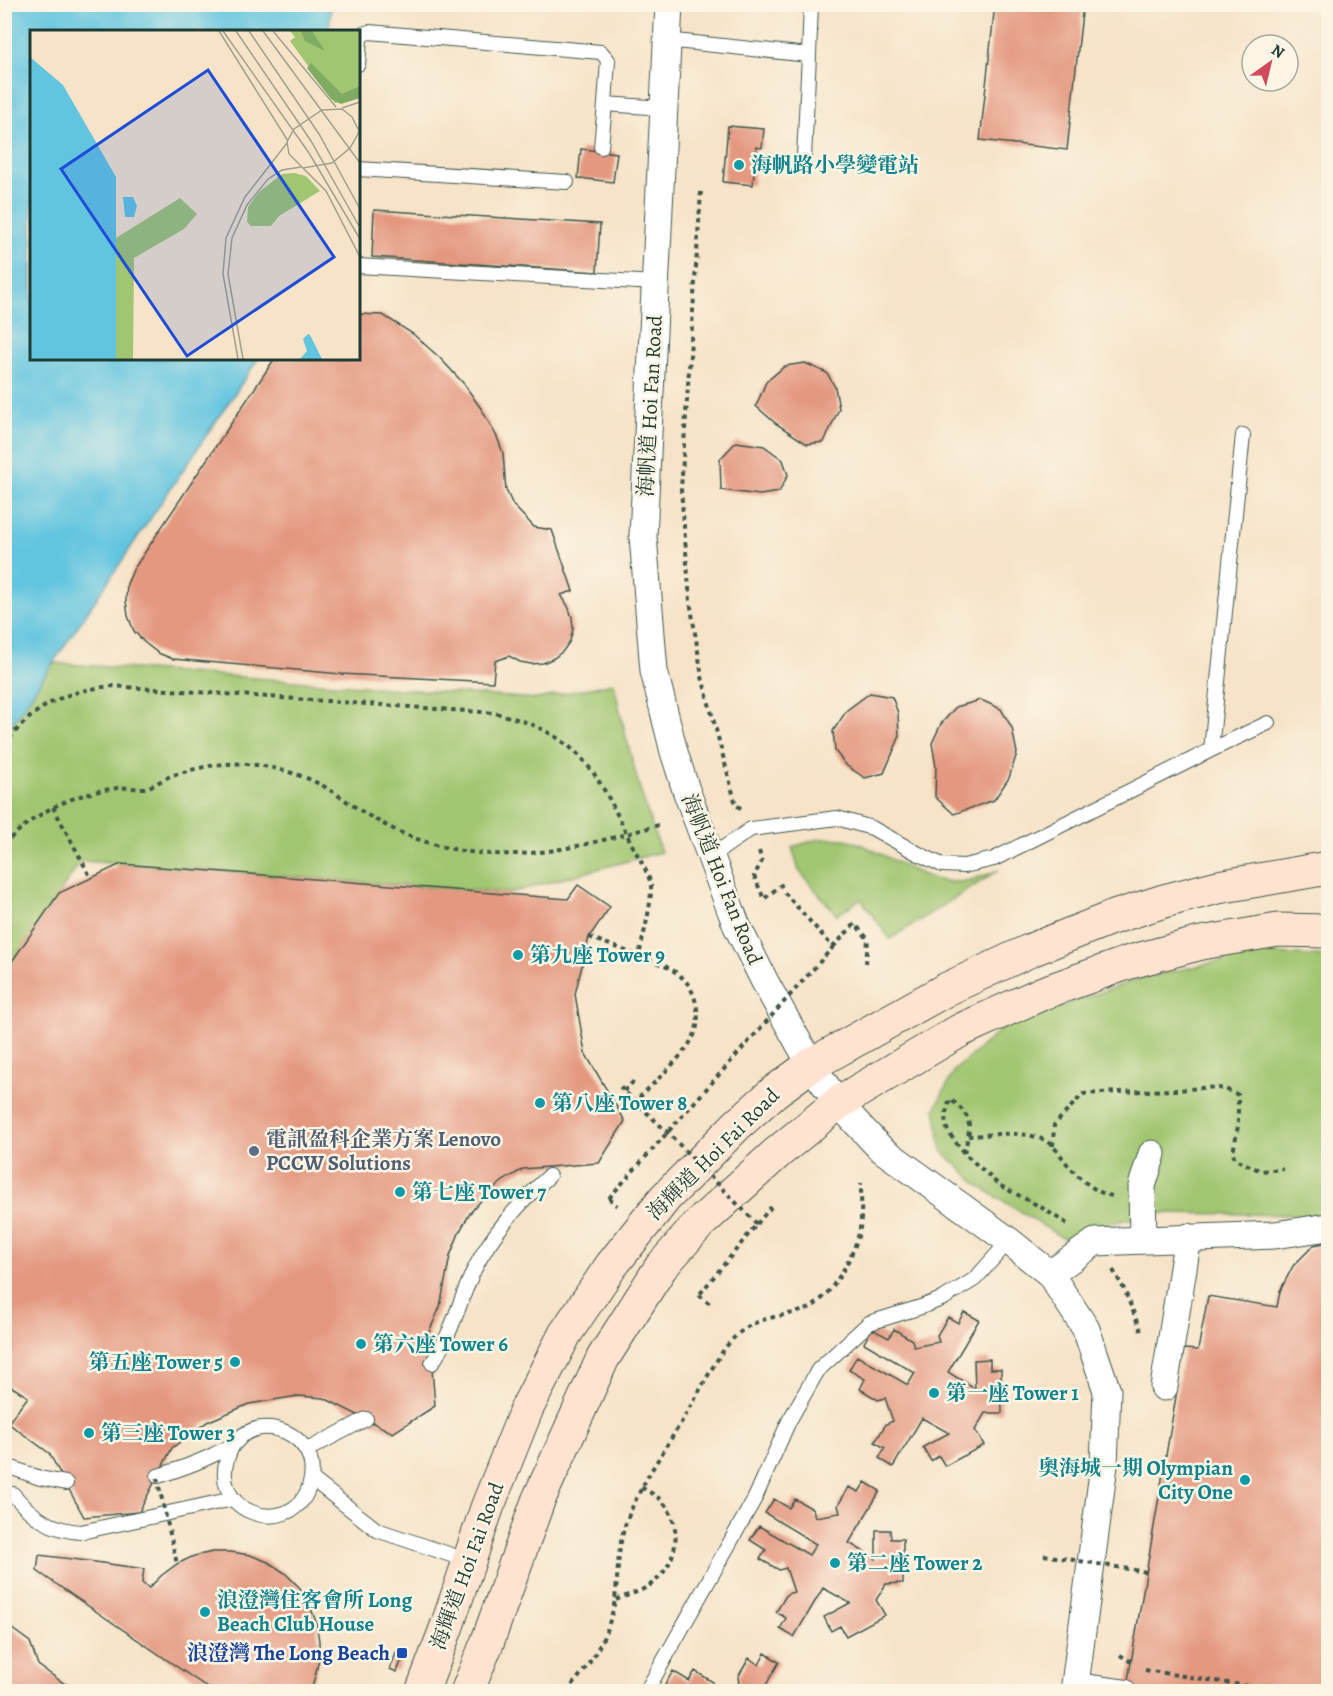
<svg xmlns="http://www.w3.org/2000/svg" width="1333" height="1696" viewBox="0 0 1333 1696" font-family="Alegreya,'Noto Serif TC',serif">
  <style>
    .green { fill: #a1c671; stroke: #608252; stroke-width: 1.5 }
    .water { fill: #62c5e0; stroke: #40818a; stroke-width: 1.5 }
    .building { fill: #e49880 }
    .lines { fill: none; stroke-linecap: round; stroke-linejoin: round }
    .lane-casing { stroke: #3f564a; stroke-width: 16 }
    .street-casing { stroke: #3f564a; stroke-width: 29 }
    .secondary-casing { stroke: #3f564a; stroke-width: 35 }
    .path { stroke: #3f564a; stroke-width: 4; stroke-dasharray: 4.5 4.5; stroke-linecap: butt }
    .lane { stroke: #fff; stroke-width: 14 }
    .street { stroke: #fff; stroke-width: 27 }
    .secondary { stroke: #fee3d1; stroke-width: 33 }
    .path-bridge { stroke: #3f564a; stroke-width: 4; stroke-dasharray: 4.5 4.5; stroke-linecap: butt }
    .culture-dot { fill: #0f9aa8; stroke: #fcf5e5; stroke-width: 2 }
    .service-dot { fill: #5c6f8a; stroke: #fcf5e5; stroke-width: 2 }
    .transit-dot { fill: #1a4fb4; stroke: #fcf5e5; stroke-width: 2 }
    .labels { text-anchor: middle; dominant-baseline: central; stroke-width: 5; stroke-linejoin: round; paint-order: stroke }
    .culture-label { font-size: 21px; font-weight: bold; fill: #0d838f; stroke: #fcf5e5; text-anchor: start }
    .street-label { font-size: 21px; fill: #1f3d34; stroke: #fcf5e5 }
    .service-label { font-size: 21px; font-weight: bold; fill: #4e5e75; stroke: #fcf5e5; text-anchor: start }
    .transit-label { font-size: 21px; font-weight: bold; fill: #164399; stroke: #fcf5e5; text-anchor: end }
    .inset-road { fill: none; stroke: #a0a18d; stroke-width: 1.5 }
    .view { fill: #1d4ed8; fill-opacity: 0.15; stroke: #1d4ed8; stroke-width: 3 }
    .inset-edge { fill: none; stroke: #1f3d34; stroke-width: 3 }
  </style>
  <rect width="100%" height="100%" fill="#fcf5e5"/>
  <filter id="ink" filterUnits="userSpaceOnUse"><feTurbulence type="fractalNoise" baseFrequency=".0167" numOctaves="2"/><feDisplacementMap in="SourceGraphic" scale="12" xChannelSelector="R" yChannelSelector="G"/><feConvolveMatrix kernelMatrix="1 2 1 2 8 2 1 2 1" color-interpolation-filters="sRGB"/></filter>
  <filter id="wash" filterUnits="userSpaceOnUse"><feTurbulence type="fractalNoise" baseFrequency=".008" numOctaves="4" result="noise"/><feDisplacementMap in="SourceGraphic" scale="24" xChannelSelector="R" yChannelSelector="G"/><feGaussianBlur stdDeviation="1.35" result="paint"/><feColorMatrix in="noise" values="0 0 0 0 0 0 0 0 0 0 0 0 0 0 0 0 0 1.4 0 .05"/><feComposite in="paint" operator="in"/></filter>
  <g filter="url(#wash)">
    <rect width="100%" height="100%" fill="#f6e3c8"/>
    <path class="green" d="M53 663 537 699 614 683C626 743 640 795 661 852L509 893 81 861 5 973V734Z
      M819 839C829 839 842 837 852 841 882 851 923 882 954 882 970 882 984 875 999 870L890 939 861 899 837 915 799 871 792 847Z
      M1257 953 1328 957V1218L1312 1215 1158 1213 1092 1227 1064 1239 979 1186 942 1151 935 1109 954 1071 1005 1026 1138 979Z"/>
    <path class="water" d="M5 4 331 5 329 31 32 32V358L258 359 5 734Z"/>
    <g id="blocks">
      <path class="building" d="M995 4H1083L1067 150 980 140Z
        M728 126 764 129 762 148 756 147 753 185 723 182Z
        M581 149 617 153 613 182 578 178Z
        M374 210 600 224 597 272 372 257Z
        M358 314 383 315 413 334 440 358 464 384 482 410 497 437 503 453 506 490 513 505 534 527 552 530 573 591 561 595 568 606 572 617 573 629 570 641 563 651 554 658 543 663 531 664 520 662 509 656 495 661 493 682 341 674 173 659 158 653 145 643 134 631 128 616 126 600 127 584 133 570 275 358H358Z
        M805 363 827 373 835 387 839 409 824 442 807 444 775 423 756 406 766 382 785 366Z
        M736 442 764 446 783 460 788 475 779 492 760 495 721 490 720 459Z
        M870 693 892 697 898 713 899 738 884 773 865 778 847 766 835 751 833 731 847 710Z
        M981 700 1001 709 1012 728 1017 753 1009 778 994 800 954 814 935 797 936 767 932 743 941 724 956 707Z
        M121 864 568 899 578 885 610 907 589 937 575 994 585 1053 625 1121 599 1163 523 1169 503 1181 485 1196 470 1213 459 1233 450 1256 440 1307 429 1332 435 1406 393 1433 324 1398 298 1396 249 1404 207 1422 172 1448 139 1512 84 1517 49 1453 8 1423 28 1397 4 1382V973L59 893Z
        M1328 1242V1692H1126L1184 1349 1198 1350 1208 1296 1277 1307 1280 1291 1293 1266 1314 1245Z
        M964 1312 979 1320 948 1372 975 1389 974 1360 990 1359V1369H1001L1002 1413H985L975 1430 984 1445 945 1466 939 1456 931 1461 923 1447 949 1433 922 1418 893 1467 879 1458 885 1448 875 1442 886 1424 893 1421 885 1398 878 1400 860 1389 865 1379 849 1370 857 1356 908 1385 915 1373 864 1343 872 1329 889 1338 894 1329 912 1340 914 1347 939 1342 937 1335 948 1317 958 1323Z
        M865 1482 880 1491 849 1543 876 1559V1530H890L891 1539H903V1583L886 1584 876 1600 885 1615 846 1636 840 1626 831 1631 824 1617 850 1603 823 1588 794 1637 780 1629 786 1618 776 1612 787 1594 794 1592 786 1568 779 1570 760 1559 766 1550 750 1540 759 1526 809 1555 816 1544 765 1513 774 1499 789 1508 795 1499 813 1509 815 1517 840 1513 838 1505 849 1487 859 1492Z
        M213 1552H231L250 1555 268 1562 285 1573 299 1587 309 1603 316 1622 319 1641V1660L311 1692H214L37 1571 39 1555 88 1561 144 1569 142 1583 149 1588 162 1575 177 1564 194 1556Z
        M4 1623 30 1642 38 1665 76 1692H4Z
        M397 1651 404 1654 397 1672 390 1669Z
        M765 1653 779 1662 762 1692H675L665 1685 673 1671 689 1681 695 1671 713 1682 715 1689 739 1684 738 1677 749 1658 759 1665Z"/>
    </g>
  </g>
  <g filter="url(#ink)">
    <use href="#blocks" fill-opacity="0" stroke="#3f564a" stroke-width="1.5"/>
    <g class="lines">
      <g class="lane-casing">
        <path id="lane" d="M666 40 809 55 804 157
          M809 55 811 4
          M358 64 360 39 363 34 369 32 601 52 608 60 605 104 663 108
          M601 147 605 104
          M358 169 567 182
          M358 266 656 283
          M1211 750 1268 723
          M710 857 751 829 837 818 872 828 917 853 942 865 964 866 994 859 1211 750 1243 435
          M432 1363C452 1335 459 1301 474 1270 492 1233 519 1204 549 1176
          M307 1450 366 1419
          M4 1465 40 1478 66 1483
          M158 1476C177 1470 195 1464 213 1455 220 1451 228 1449 234 1444 237 1442 240 1437 243 1435 264 1421 291 1429 304 1447 313 1459 313 1474 309 1487 291 1542 197 1512 233 1445
          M312 1479 377 1530 469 1561
          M13 1494C32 1517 51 1530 81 1532L233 1499
          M1076 1680 1127 1687
          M646 1692 755 1498 789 1421 818 1370 869 1323 921 1307 944 1298 975 1279 1009 1241"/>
      </g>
      <g class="street-casing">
        <path id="street" d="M669 4 643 536 654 671 674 752 686 790 736 924 765 982 811 1065 838 1103 880 1148 1009 1241 1050 1274 1086 1329 1107 1391 1104 1465 1074 1692
          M1143 1239 1142 1186 1152 1154
          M1050 1274 1095 1242 1275 1235 1328 1227
          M1164 1387 1188 1237"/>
      </g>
      <g class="secondary-casing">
        <path id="secondary" d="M422 1692 447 1626 487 1508 527 1408 565 1334 611 1266 665 1198 737 1125 774 1092 811 1065 947 989 1031 950 1111 918 1164 901 1218 887 1328 868
          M467 1692 487 1643 538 1501 603 1358 661 1267 699 1224 777 1153 838 1103 961 1030 1043 993 1130 962 1201 943 1278 930 1328 931"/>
      </g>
      <path class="path" d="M701 192 681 489 690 601 702 677 736 805 742 809
        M4 746C33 706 64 691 112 686L495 713C580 734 596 770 631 843 636 853 652 878 651 888 651 909 643 935 639 956
        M53 807 91 878
        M4 845C34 812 76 792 119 788 127 787 135 789 142 788 152 788 162 779 171 776 195 768 221 762 247 764 278 767 310 776 336 794 350 803 363 813 378 821 404 836 434 846 463 851 531 862 594 843 659 825
        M759 851 762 861 754 876 764 899 781 885 783 891
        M589 937C605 943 621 949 636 955 667 966 692 973 697 1009 699 1020 697 1032 691 1041 681 1059 650 1086 635 1102
        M833 947 855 924 868 939 866 963
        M624 1091 634 1081
        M968 1136C992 1135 1019 1130 1042 1139 1054 1144 1060 1155 1068 1165 1079 1178 1095 1193 1112 1196
        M1053 1146 1054 1125 1083 1094C1113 1092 1143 1091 1173 1090 1195 1090 1218 1082 1238 1095V1126L1233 1153 1235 1159 1261 1171 1283 1169
        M964 1153C947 1130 940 1128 950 1099 974 1118 971 1125 964 1153L999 1185 1039 1206 1069 1225
        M609 1198 617 1206
        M757 1224 771 1207
        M1113 1270 1124 1289 1141 1331
        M699 1295 710 1304
        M616 1600C626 1595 641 1592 650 1585 678 1566 685 1525 661 1500 656 1495 647 1491 641 1487
        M1120 1655 1133 1663
        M1145 1670 1286 1692
        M566 1692C589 1667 607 1639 614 1605 619 1577 616 1549 627 1520 642 1480 668 1446 689 1409 701 1389 712 1366 726 1347 749 1317 770 1319 802 1311 828 1305 856 1253 860 1228 862 1214 861 1197 861 1183"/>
      <use href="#lane" class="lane"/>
      <use href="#street" class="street"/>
      <use href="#secondary" class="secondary"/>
      <path class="path-bridge" d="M620 1087 667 1132 757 1224 699 1295
        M609 1198 833 947 783 891
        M157 1478 177 1564
        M1044 1555 1146 1572"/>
    </g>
  </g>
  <g class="culture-dot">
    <circle cx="739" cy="165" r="6"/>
    <circle cx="518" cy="955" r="6"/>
    <circle cx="540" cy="1103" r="6"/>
    <circle cx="400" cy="1192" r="6"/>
    <circle cx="361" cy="1344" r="6"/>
    <circle cx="235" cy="1362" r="6"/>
    <circle cx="934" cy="1393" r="6"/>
    <circle cx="89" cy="1433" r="6"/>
    <circle cx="1245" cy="1480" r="6"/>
    <circle cx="835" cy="1563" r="6"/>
    <circle cx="205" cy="1612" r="6"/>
  </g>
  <circle class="service-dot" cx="254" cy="1151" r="6"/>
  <rect class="transit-dot" x="396" y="1647" width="12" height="12" rx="3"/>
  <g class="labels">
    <g class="culture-label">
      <text x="751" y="165">海帆路小學變電站</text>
      <text x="530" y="955">第九座 Tower 9</text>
      <text x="552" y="1103">第八座 Tower 8</text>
      <text x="412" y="1192">第七座 Tower 7</text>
      <text x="373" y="1344">第六座 Tower 6</text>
      <text x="223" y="1362" text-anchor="end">第五座 Tower 5</text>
      <text x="946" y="1393">第一座 Tower 1</text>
      <text x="101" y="1433">第三座 Tower 3</text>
      <text x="1233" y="1468" text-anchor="end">奧海城一期 Olympian<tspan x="1233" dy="24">City One</tspan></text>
      <text x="847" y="1563">第二座 Tower 2</text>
      <text x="217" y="1600">浪澄灣住客會所 Long<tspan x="217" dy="24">Beach Club House</tspan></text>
    </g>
    <g class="street-label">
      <text transform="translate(650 406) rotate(-87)">海帆道 Hoi Fan Road</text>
      <text transform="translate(722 879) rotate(68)">海帆道 Hoi Fan Road</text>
      <text transform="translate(713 1154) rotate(-45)">海輝道 Hoi Fai Road</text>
      <text transform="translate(467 1566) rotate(-70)">海輝道 Hoi Fai Road</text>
    </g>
    <g class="service-label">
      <text x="266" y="1139">電訊盈科企業方案 Lenovo<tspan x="266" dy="24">PCCW Solutions</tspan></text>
    </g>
    <g class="transit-label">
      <text x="390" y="1653">浪澄灣 The Long Beach</text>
    </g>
  </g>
  <g transform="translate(30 30)">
    <rect width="330" height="330" fill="#f6e3c8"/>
    <path d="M260 1H330V68L305 73 260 11 265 7ZM264 143 276 146 290 161 249 186 241 196H221L217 192 218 177 229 162 252 144ZM150 168 167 184 154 199 104 228 103 329H86V208Z" fill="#a1c671"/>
    <path d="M271 1H282L295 21 275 11ZM281 33 312 64 330 56V68L311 74 301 69 277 38Z" fill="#80ab63"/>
    <path d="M0 27 33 55 86 147V329H0ZM93 167H103L107 176 104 187H95ZM278 304 280 305 292 329H270L277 321 273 309Z" fill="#62c5e0"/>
    <path class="inset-road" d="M189 1 258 111M193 1 279 123 330 209M206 1 281 111 329 196M219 1 289 104 330 179M233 1 330 133M243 1 306 77M312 78 330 72M328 99 322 87 312 79 292 80 264 99 257 112 259 124 273 138 302 133 320 118 328 104 330 93M273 138 296 161 330 227M208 329 193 244 196 208 215 167 257 113M213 329 198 244 202 208 217 175 238 149 252 140 271 137"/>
    <path class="view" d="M178 40 304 227 157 326 31 139Z"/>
    <rect width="330" height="330" class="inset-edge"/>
  </g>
  <rect width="1333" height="1696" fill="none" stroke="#fcf5e5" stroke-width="24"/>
  <g transform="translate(1270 63) rotate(34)"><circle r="28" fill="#fcf5e5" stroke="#a4ab9e" stroke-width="1.5"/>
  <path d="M0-4.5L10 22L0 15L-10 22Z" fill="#d1495b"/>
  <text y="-9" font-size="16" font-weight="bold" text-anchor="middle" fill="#1f3d34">N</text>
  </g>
</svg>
